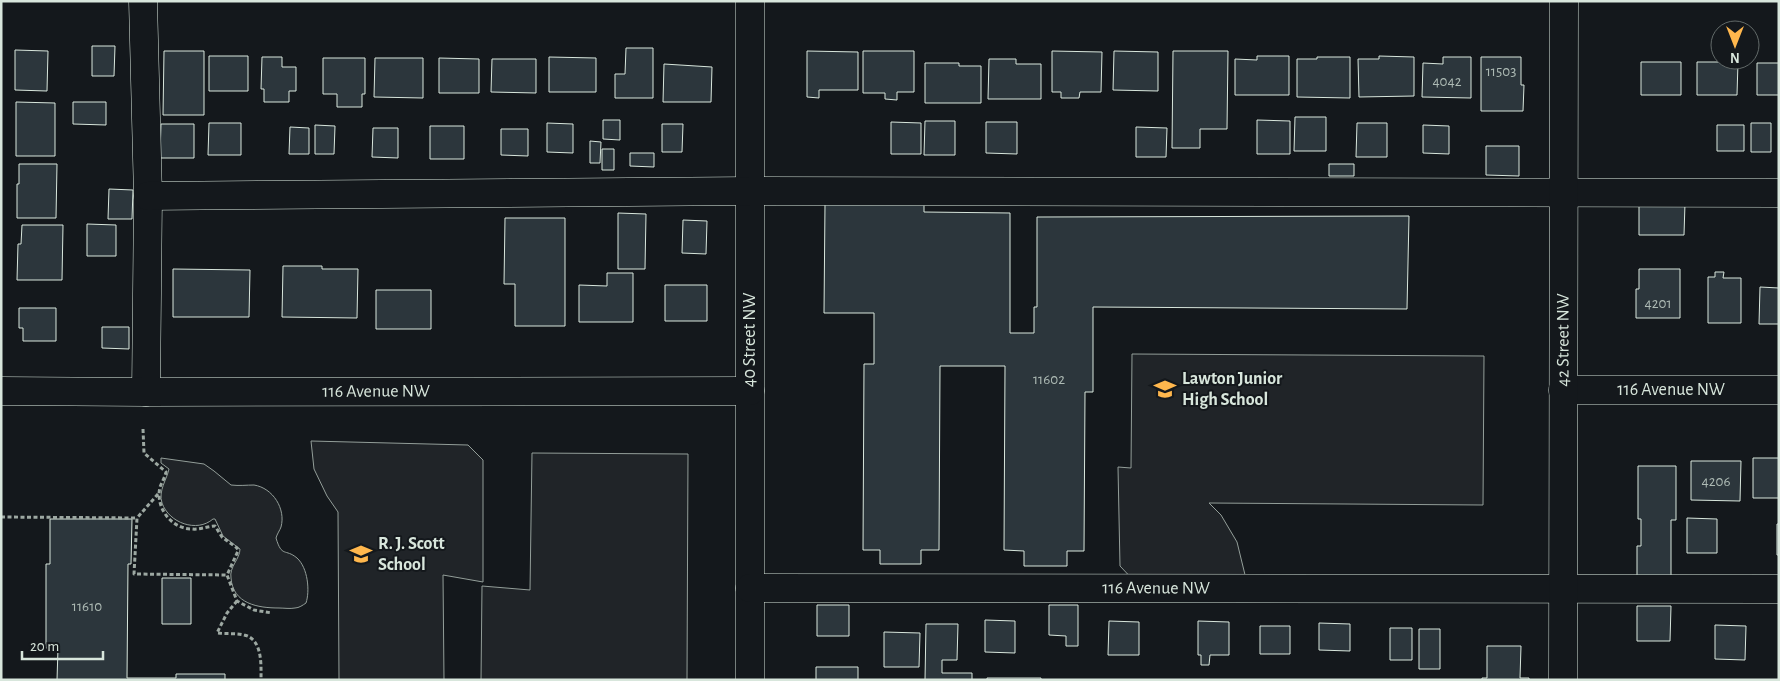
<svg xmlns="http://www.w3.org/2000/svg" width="1780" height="681" viewBox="0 0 1780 681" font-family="'Alegreya Sans',sans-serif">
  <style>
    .green { fill: #202428; stroke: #939e99 }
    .building { fill: #2c363c; stroke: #d8e6dc }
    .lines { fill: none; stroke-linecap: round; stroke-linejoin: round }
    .minor-casing { stroke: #d8e6dc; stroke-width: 29 }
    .path { stroke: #9da8a2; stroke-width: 3; stroke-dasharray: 4 2.5; stroke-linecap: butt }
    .minor { stroke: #14181c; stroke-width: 28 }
    .labels { text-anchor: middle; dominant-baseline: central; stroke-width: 4; stroke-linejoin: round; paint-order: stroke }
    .number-label { font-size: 15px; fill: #adbab4 }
    .street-label { font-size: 18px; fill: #d8e6dc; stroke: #14181c }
    .poi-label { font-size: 18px; font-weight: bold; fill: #d8e6dc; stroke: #14181c; text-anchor: start }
  </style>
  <rect width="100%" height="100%" fill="#14181c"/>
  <path class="green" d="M1132 354 1484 356 1483 505 1209 503 1221 515 1237 542 1247 583 1137 584 1120 566 1118 467 1131 468Z
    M311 441 468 445 483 460V582L443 575 444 680H339L338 512 327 496 314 469Z
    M532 453 688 454 687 680H481L482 586 530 590Z
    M161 458 204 464 214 471 231 485C239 486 247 485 254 485 273 488 286 509 281 527 280 530 277 534 276 538 282 558 285 548 297 558 308 568 310 591 306 603 303 605 299 608 295 608 290 609 284 608 279 608 258 608 233 604 231 578 229 567 240 559 240 549L223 536 215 519H213C197 533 169 523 162 503 158 491 167 479 169 469L161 463Z"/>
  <path class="building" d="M92 46H115L114 76H92Z
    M626 48H653V98H615V74H625Z
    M15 50 48 51 47 91 15 90Z
    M164 51H204V115H163Z
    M807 51 858 52V90H819V98L807 97Z
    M863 51H914V92H897V100L885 99V93H863Z
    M1052 51 1102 52 1101 92H1080L1079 98H1061V92H1052Z
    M1114 51 1158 52V91L1113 90Z
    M1173 51H1228L1227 129H1200V148H1172Z
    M209 56H248V91H209Z
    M1257 56H1289V95H1235V59L1257 60Z
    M1379 56 1414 57V96L1359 97 1358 59H1379Z
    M262 57H282V67H296V91H289V102H264V89H261Z
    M549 57 596 58V92H549Z
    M1317 57H1350V98L1297 97V59H1317Z
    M1443 57H1471V98L1422 97 1423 63 1443 64Z
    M1481 57H1521V85H1524L1523 111H1481Z
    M323 58H365V94H362V107H337V94H323Z
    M375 58H423V98L374 97Z
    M439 58 479 59V93H439Z
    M492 59H536V93L491 92Z
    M989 59H1016V64H1041V99H988Z
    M1641 62H1681V95H1641Z
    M1697 62H1738L1737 95H1697Z
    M925 63H959V66H981V103H925Z
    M1757 63H1779V95H1757Z
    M664 64 712 67 711 102H663Z
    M16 102 55 103V156H16Z
    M73 102H106V125L73 124Z
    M1295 117H1326V151H1294Z
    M603 120H620V140L603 139Z
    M1257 120 1290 121V154H1257Z
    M925 121H955V155H924Z
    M891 122 921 123V154H891Z
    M986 122H1017V154L986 153Z
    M209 123H241V155H208Z
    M547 123 573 124V153L547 152Z
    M1357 123H1387V157H1356Z
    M1751 123H1771V152H1751Z
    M161 124H194V158H160Z
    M662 124H683L682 152H662Z
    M315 125 335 126 334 154H315Z
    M1423 125 1449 126V154L1423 153Z
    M1717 125H1744V151H1717Z
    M430 126H464V159H430Z
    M290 127 309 128V154H289Z
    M1136 127 1167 128 1166 157H1136Z
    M373 128H398V158L372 157Z
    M501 129H528V156L501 155Z
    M590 141 601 142 600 163H590Z
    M1486 146H1519V176L1486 175Z
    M602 149H614V170H602Z
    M630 153H654V167L630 166Z
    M19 164H57L56 218H17V184H19Z
    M1329 164H1354V176H1329Z
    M109 189 133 190 132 219H108Z
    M1639 203H1685L1684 235H1639Z
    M825 204H924V212L1010 213V333H1034V307H1037V217L1409 216 1407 309 1093 307V392H1085L1084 551H1067V566H1024V551L1004 550 1005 366H940L939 550H921V564H880V550H863L864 364H874V313H824Z
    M618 213 646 214 645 269H618Z
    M505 218H565V326H515V284H504Z
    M683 220 707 221 706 254 682 253Z
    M87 224 116 225V256H87Z
    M22 225H63L62 280H17L18 244H21Z
    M283 266H322V269H358L357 318 282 317Z
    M173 269 250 270 249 317H173Z
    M1639 269H1680V318H1636V289H1639Z
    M1715 272H1724L1723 278H1741V323H1708V277H1715Z
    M607 273H633V322H579V285L607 286Z
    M665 285H707V321H665Z
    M1760 287 1779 288V324H1759Z
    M376 290H431V329H376Z
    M19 308H56V341H23V328H19Z
    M102 327H129V349L102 348Z
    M1753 458H1779V498H1753Z
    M1691 461H1741L1740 501 1691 500Z
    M1638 466H1676V520H1671V577H1637V546H1641V519H1638Z
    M1687 518 1717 519V553H1687Z
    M50 519H132L131 564H128L127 678H176V674H225V680H57L58 648H46V564H50Z
    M1777 524H1779V555H1777Z
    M162 578H191V624H162Z
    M817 605H849V636H817Z
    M1049 605H1078V646H1066V636L1049 635Z
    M1637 606H1671L1670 641H1637Z
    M985 620 1015 621V653L985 652Z
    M1109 621 1139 622V655H1108Z
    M1198 621 1229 622V655H1210L1209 665H1201V655H1198Z
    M1319 623 1350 624V651L1319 650Z
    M926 624H958L957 660H942V673H972V680H925Z
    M1715 625 1746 626 1745 660 1715 659Z
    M1260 626H1290V654H1260Z
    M1390 628H1412V660H1390Z
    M1419 629H1440V669H1419Z
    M884 632 920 633 919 667H884Z
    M1487 646H1521L1520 678H1529V680H1482V678H1487Z
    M816 667H858V680H816Z
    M987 678H1041V680H987Z"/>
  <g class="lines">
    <g class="minor-casing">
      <g id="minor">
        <path d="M143 1 148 196 146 392"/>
        <path d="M750 1V680"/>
        <path d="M148 196 750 191 1779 193"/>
        <path id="s1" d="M1563 390H1779"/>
        <path id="s2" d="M1 391 146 392 750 391"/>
        <path id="s3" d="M750 588 1779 589"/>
        <path id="s4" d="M1563 680 1564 1"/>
      </g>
    </g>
    <path class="path" d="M143 429 144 453 166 472C165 477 162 482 160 487 155 507 171 529 192 529 200 530 208 526 215 526L222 537 237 548 238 551 227 575 237 601 254 610 272 613
      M158 494 137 518 134 574 227 575
      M1 517 137 518
      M237 601 227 613 217 633C226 634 236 633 244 635 263 639 261 666 261 680"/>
    <use href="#minor" class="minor"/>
  </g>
  <defs>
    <g id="school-bare" transform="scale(1.725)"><path d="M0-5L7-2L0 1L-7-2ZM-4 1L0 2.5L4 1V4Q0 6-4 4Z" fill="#ffb74d" stroke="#14181c" stroke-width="2.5" paint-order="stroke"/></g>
  </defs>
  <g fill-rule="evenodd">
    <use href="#school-bare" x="1165" y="389"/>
    <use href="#school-bare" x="361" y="554"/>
  </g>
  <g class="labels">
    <g class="number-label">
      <text x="1501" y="71">11503</text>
      <text x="1447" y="81">4042</text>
      <text x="1658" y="303">4201</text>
      <text x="1049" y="379">11602</text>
      <text x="1716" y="481">4206</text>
      <text x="87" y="606">11610</text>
    </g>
    <g class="street-label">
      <text transform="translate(750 340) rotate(-90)">40 Street NW</text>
      <text stroke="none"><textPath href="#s4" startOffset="340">42 Street NW</textPath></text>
      <text stroke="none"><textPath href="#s1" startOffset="108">116 Avenue NW</textPath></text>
      <text stroke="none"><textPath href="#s2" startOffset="375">116 Avenue NW</textPath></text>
      <text stroke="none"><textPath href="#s3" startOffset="406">116 Avenue NW</textPath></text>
    </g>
    <g class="poi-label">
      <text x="1182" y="379">Lawton Junior<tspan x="1182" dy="21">High School</tspan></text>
      <text x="378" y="544">R. J. Scott<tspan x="378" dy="21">School</tspan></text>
    </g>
  </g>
  <rect width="1780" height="681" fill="none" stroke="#d8e6dc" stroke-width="5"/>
  <g transform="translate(1735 45) rotate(180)"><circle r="24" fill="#14181c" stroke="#626a69"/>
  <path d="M0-4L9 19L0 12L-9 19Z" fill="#ffb74d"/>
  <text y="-8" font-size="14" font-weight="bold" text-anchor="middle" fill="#d8e6dc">N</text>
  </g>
  <path d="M22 651v8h81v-8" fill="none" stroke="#d8e6dc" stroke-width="2.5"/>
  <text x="30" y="651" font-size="15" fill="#d8e6dc" stroke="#14181c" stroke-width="4" paint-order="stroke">20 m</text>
</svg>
